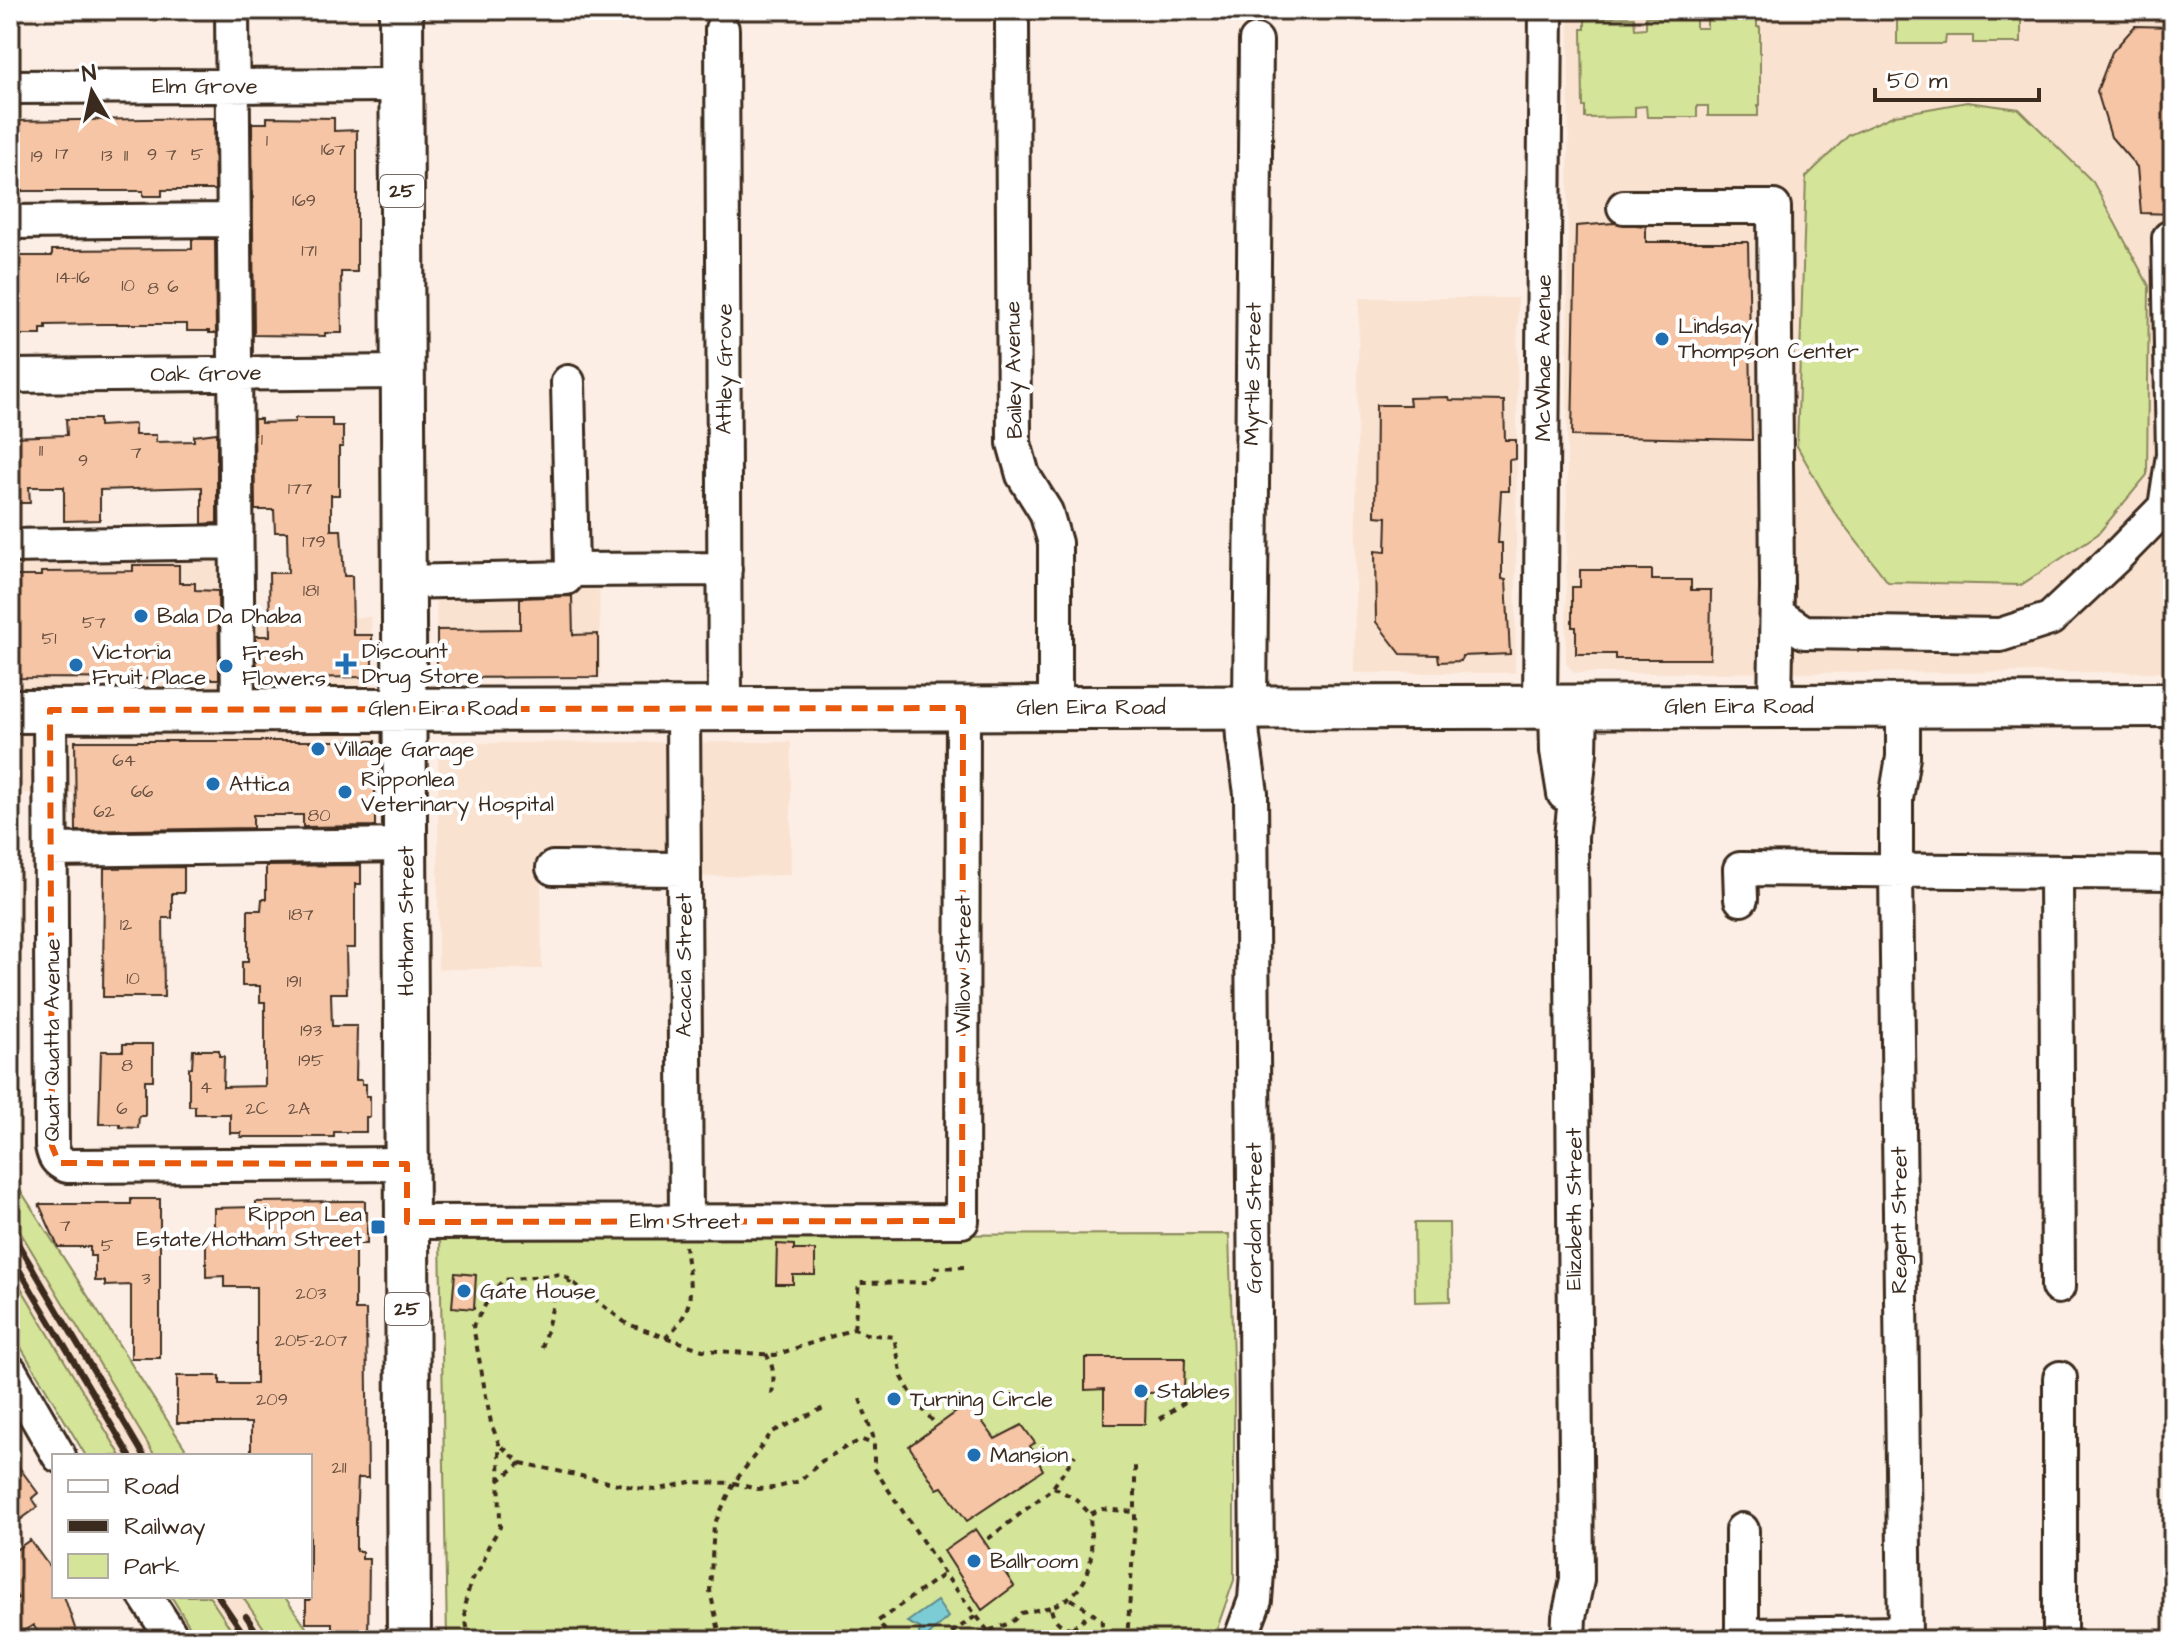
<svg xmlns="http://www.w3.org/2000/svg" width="2183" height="1650" viewBox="0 0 2183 1650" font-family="'Architects Daughter',sans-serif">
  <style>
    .built { fill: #fae2d1 }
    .green { fill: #d4e498; stroke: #88875b; stroke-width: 2 }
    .water { fill: #7bccd5; stroke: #618b8c; stroke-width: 2 }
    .building { fill: #f6c5a6; stroke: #3b2a1e; stroke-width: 2 }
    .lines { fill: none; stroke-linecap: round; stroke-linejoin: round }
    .minor-casing { stroke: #3b2a1e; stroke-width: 38 }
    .major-casing { stroke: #3b2a1e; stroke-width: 48 }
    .path { stroke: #3b2a1e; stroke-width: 4; stroke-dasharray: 6 6; stroke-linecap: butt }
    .minor { stroke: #fff; stroke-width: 32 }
    .major { stroke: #fff; stroke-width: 42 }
    .rail { stroke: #3b2a1e; stroke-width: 6 }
    .marked { fill: none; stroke: #e8590c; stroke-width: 6; stroke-dasharray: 16 10; stroke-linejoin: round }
    .poi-dot { fill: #1f6fb2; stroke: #fff; stroke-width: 3 }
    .labels { text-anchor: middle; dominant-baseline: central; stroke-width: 8; stroke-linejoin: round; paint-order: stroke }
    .number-label { font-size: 18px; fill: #6a5140 }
    .shield { fill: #fff; stroke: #766a62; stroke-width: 2 }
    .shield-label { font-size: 20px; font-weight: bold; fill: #3b2a1e }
    .street-label { font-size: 22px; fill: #3b2a1e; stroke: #fff }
    .poi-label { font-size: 22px; fill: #3b2a1e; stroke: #fff; text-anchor: start }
  </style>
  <rect width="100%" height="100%" fill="#fceee4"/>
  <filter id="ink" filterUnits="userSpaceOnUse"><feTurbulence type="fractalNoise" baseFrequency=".0125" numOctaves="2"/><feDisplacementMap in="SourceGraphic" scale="16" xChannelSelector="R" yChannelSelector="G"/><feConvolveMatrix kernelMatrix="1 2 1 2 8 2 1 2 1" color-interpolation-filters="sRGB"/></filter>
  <g filter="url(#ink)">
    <path class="built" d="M1569 10H2173V672L1575 673 1566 664Z
      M1359 298H1518L1515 673H1354Z
      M232 549 231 618 371 617 375 740 373 841 76 843 75 793H10V551Z
      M599 574 601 675 444 678 437 670 436 586Z
      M791 742V875L541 880 542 969H438V743Z
      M10 1215 31 1253 155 1456H121L100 1422 10 1269Z
      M209 1596H242L272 1640H238Z"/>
    <path class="green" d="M1897 10H2021V43H1973V36H1946L1945 44H1897Z
      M1757 16V27H1760V105H1758V116H1708V106H1697V117H1647L1646 106 1635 107V117L1585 118V107H1583L1582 29H1585V18L1634 17 1635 29 1646 28V17H1696V28H1707V17Z
      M1967 102 2019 109 2093 182 2149 286 2147 475 2098 534 2021 585 1888 582 1834 512 1797 446 1806 177 1849 135 1895 115Z
      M10 1174 190 1456H155L10 1215Z
      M1414 1223H1449L1450 1301 1415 1302Z
      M1229 1234 1234 1391V1580L1213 1640H447L440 1236Z
      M10 1269 121 1456H86L10 1329Z
      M171 1596H209L238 1640H198Z
      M242 1596H284L315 1640H272Z"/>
    <path class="water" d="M937 1601 948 1617 924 1640 919 1634 920 1628 907 1622Z"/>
    <path class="building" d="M2135 26 2173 27V214L2141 213 2137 167 2111 137 2097 91 2112 52Z
      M267 117 334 118V131L357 130V272H341L342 333H325V336L254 335 252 123H267Z
      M214 118 215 190H162V196H143V191H10V121Z
      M1614 223 1646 226V242H1748L1752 440 1572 436 1576 226Z
      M192 239H215L216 333H209V331H187V324H101L46 325V329H41V335H10V256H52V250L192 249Z
      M1448 397 1449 400 1504 401 1505 440H1516V459L1509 460V491H1501L1498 543H1502V579L1506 580 1510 654 1462 656 1461 661 1439 662 1438 655 1401 654 1376 622 1375 551 1386 552 1387 517 1375 516 1376 405H1410L1409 398Z
      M295 418H332V426H343V447H339V495H331V530H341L344 576H352L353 635H372V677L257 678 256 636H270L269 573H288L287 532H275L274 510H255L254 419H261V423L295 422Z
      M66 419H99V426L135 424V435H156V442L194 441V436L217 433V523L202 524V487L100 490V520L64 521V487H29L30 503H10V437L67 435Z
      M133 565H179V583H195V590L218 591 219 679 10 678 12 576H41V572L133 571Z
      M1580 570H1652V580H1691V590H1711L1710 659H1615V654H1576V627H1572V587H1580Z
      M572 596 573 635 598 634V677L437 678V630L520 629V598Z
      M75 741H375V826L303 827V815H253V828L76 831Z
      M361 865V884H355V948H346L347 993H331L332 1026H357L356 1080H362V1084H366V1096H370V1117H366V1132H334V1137H241V1133H230V1114H195V1106H189V1068H192L193 1050H219V1056H224L223 1087 265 1086V1002H260V986H242V962H248V910H261L262 899H266V866Z
      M184 867V893H172V918H163L164 997H103L104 868Z
      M123 1044H153V1080H145V1116H139L138 1128 120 1127V1124H99L101 1051H123Z
      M131 1199H160V1358H131V1285L105 1286V1281H95V1256H90V1247H58L39 1204H131Z
      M346 1201H365V1212H367V1244H355V1310H366L368 1478H358L356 1520V1551H362V1559H369L368 1640H332V1623H306V1600H310V1456H251V1423H177V1376H220V1384H256V1287H224V1276L206 1277V1231H214V1208L256 1207V1202Z
      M777 1244 794 1245V1250H815V1275H793V1284H776Z
      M455 1273 476 1275 474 1309 452 1307Z
      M1085 1358H1185L1184 1389H1179V1392L1146 1393 1145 1424H1104V1389L1085 1390Z
      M969 1403 995 1439 1022 1425 1035 1443 1030 1446 1043 1470 967 1521 942 1487 937 1489 909 1446Z
      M10 1455 38 1493 32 1498 38 1507 10 1527Z
      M976 1529 1014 1586 982 1610 944 1551Z
      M30 1540 54 1573V1596H64L79 1640H44L33 1625 10 1640V1603L18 1598 10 1587V1554Z"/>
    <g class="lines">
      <g class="minor-casing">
        <path id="minor" d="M232 10 238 710
          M1012 23 1014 443 1023 475 1046 512 1055 543V707
          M722 29 725 709
          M10 87 401 85
          M1624 207H1774L1777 588 1775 706
          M10 222 234 220
          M10 376 403 372
          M568 382 572 570 725 569
          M10 546 236 542
          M403 582 566 578 572 570
          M1777 614 1804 632 2000 635 2050 619 2117 556 2165 507 2173 455 2169 238
          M1556 706 1557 751 1564 794
          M1903 706V757L1896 799V871L1905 1640
          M1250 707 1256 41
          M1540 707 1546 10
          M683 708 686 1221
          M50 710 52 1146C54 1157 57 1162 67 1166L407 1164
          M51 850 406 845
          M553 868 684 869
          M2056 873 2058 1287
          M1741 899 1740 869 2173 873
          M407 1222 962 1221 963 708
          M10 1371 59 1456
          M2060 1378V1640
          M1742 1530V1635L1904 1633
          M145 1596 174 1640
          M1240 1640 1255 1600 1257 1573 1251 793 1243 738 1241 707
          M1568 1640 1569 1617 1577 1580 1571 837 1580 752 1581 706"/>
      </g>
      <g class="major-casing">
        <path id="major" d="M401 10 409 1640
          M10 711 2173 705"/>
      </g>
      <path class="path" d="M854 1329 859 1283 930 1282 935 1276 936 1268 964 1267
        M665 1338C699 1307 690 1289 685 1246
        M542 1348 555 1297 571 1281
        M766 1354C776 1369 774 1382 771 1400
        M860 1399 874 1439V1468L943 1572 988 1631
        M1160 1419 1197 1394 1229 1391
        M521 1463 636 1488 656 1490 690 1482 734 1483 756 1489 775 1488 800 1481 822 1461 846 1447 862 1440 874 1444
        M498 1481 521 1463 500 1445
        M1054 1487 1077 1500 1090 1514
        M988 1539 1052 1489 1075 1455
        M1071 1599C1082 1606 1093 1612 1102 1622L1101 1640
        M1072 1628 1083 1620 1087 1612
        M469 1640 464 1607 471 1581 482 1566 488 1547 500 1527 499 1444 491 1423 473 1326 491 1295 503 1280 562 1274 627 1324 703 1350 775 1355 854 1329 866 1334 894 1337 902 1377 914 1399 937 1426
        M721 1640 710 1591 714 1525 734 1483 772 1432 826 1407
        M892 1640 878 1621 944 1574
        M941 1640 976 1616
        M955 1640 963 1638 967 1640
        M969 1640 970 1637 1011 1623 1021 1613 1051 1607
        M1072 1640V1628C1060 1627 1052 1619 1051 1607 1097 1588 1092 1558 1090 1514L1102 1509 1135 1512
        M1127 1640 1135 1521V1461"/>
      <use href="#minor" class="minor"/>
      <use href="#major" class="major"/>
      <path class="rail" d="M10 1230 144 1456
        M10 1254 130 1456
        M218 1596 248 1640
        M246 1616 262 1640"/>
    </g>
  </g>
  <path class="marked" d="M963 708 962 1221 407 1222V1164L59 1163 52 1146 50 710Z"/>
  <g class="poi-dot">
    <circle cx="1662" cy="339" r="8"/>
    <circle cx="141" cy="616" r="8"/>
    <path d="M342 652h8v8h8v8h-8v8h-8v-8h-8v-8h8z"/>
    <circle cx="76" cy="665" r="8"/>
    <circle cx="226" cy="666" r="8"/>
    <circle cx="318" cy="749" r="8"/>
    <circle cx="213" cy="784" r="8"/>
    <circle cx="345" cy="792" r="8"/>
    <rect x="370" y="1219" width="16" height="16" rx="4"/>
    <circle cx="464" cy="1291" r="8"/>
    <circle cx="1141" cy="1391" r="8"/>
    <circle cx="894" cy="1399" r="8"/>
    <circle cx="974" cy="1455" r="8"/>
    <circle cx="974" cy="1561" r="8"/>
  </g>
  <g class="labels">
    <g class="number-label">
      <text x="267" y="140">1</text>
      <text x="333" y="149">167</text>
      <text x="62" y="153">17</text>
      <text x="152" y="154">9</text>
      <text x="171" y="154">7</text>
      <text x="197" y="154">5</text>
      <text x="107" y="155">13</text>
      <text x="126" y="155">11</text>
      <text x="37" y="156">19</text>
      <text x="304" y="200">169</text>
      <text x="309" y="250">171</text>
      <text x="73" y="277">14-16</text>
      <text x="128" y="285">10</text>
      <text x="173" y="286">6</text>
      <text x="153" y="288">8</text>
      <text x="262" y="439">1</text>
      <text x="41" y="450">11</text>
      <text x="136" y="452">7</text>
      <text x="83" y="460">9</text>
      <text x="300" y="488">177</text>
      <text x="314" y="541">179</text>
      <text x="311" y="590">181</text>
      <text x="94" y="622">57</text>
      <text x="49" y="638">51</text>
      <text x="124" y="760">64</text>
      <text x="142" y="791">66</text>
      <text x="104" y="811">62</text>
      <text x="319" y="815">80</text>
      <text x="301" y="914">187</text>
      <text x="126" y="924">12</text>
      <text x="133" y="978">10</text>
      <text x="294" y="981">191</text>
      <text x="311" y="1030">193</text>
      <text x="311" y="1060">195</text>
      <text x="127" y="1065">8</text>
      <text x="206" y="1087">4</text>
      <text x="122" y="1108">6</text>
      <text x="257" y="1108">2C</text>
      <text x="299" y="1108">2A</text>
      <text x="65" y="1225">7</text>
      <text x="107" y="1245">5</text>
      <text x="146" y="1278">3</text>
      <text x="311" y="1293">203</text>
      <text x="311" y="1340">205-207</text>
      <text x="272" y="1399">209</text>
      <text x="339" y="1467">211</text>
    </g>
    <g class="shield">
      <rect x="380" y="175" width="44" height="32" rx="6"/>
      <rect x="385" y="1293" width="44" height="32" rx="6"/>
    </g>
    <g class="shield-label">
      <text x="402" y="191">25</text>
      <text x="407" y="1309">25</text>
    </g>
    <g class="street-label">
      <text x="205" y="86">Elm Grove</text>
      <text transform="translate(1543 358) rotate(-90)">McWhae Avenue</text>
      <text transform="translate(724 369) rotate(-90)">Attley Grove</text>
      <text transform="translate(1014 370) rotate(-91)">Bailey Avenue</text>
      <text transform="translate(206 374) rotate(-1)">Oak Grove</text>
      <text transform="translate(1253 374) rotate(-89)">Myrtle Street</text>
      <text x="1739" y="706">Glen Eira Road</text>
      <text x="1091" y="707">Glen Eira Road</text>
      <text x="443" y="708">Glen Eira Road</text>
      <text transform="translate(406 921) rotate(-90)">Hotham Street</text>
      <text transform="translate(963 964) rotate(-90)">Willow Street</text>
      <text transform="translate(684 965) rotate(-90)">Acacia Street</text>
      <text transform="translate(52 1040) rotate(-90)">Quat Quatta Avenue</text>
      <text transform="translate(1574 1209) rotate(-90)">Elizabeth Street</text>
      <text transform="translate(1254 1218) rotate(-90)">Gordon Street</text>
      <text transform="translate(1899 1220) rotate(-90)">Regent Street</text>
      <text x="685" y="1221">Elm Street</text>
    </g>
    <g class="poi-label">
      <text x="1678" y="326">Lindsay<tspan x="1678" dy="25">Thompson Center</tspan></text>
      <text x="157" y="616">Bala Da Dhaba</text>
      <text x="362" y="651">Discount<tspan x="362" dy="25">Drug Store</tspan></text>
      <text x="92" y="652">Victoria<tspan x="92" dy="25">Fruit Place</tspan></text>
      <text x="242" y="653">Fresh<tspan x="242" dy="25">Flowers</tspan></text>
      <text x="334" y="749">Village Garage</text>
      <text x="361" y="779">Ripponlea<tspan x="361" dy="25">Veterinary Hospital</tspan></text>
      <text x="229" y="784">Attica</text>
      <text x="362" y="1214" text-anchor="end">Rippon Lea<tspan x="362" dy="25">Estate/Hotham Street</tspan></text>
      <text x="480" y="1291">Gate House</text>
      <text x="1157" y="1391">Stables</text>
      <text x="910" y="1399">Turning Circle</text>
      <text x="990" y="1455">Mansion</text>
      <text x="990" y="1561">Ballroom</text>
    </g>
  </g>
  <rect width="2183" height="1650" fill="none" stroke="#fff" stroke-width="40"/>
  <rect x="20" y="20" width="2143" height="1610" fill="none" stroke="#3b2a1e" stroke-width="3" filter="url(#ink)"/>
  <rect x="52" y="1454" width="260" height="144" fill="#ffffff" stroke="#b1aaa5" stroke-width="2"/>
  <rect x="68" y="1480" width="40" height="12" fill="#ffffff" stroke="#b1aaa5" stroke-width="2"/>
  <text x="124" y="1494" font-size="24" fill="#3b2a1e">Road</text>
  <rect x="68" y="1520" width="40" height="12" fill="#3b2a1e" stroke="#b1aaa5" stroke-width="2"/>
  <text x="124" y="1534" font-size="24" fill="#3b2a1e">Railway</text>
  <rect x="68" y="1554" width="40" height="24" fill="#d4e498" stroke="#b1aaa5" stroke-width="2"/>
  <text x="124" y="1574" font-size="24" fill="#3b2a1e">Park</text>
  <g transform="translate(92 92) rotate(351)" stroke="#ffffff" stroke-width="6" paint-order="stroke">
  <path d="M0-6L14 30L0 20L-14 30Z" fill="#3b2a1e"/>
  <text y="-12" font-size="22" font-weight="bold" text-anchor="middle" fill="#3b2a1e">N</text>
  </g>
  <path d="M1875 88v12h164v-12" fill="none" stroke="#3b2a1e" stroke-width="4"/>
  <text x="1887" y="88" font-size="24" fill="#3b2a1e" stroke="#ffffff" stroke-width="6" paint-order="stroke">50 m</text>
</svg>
